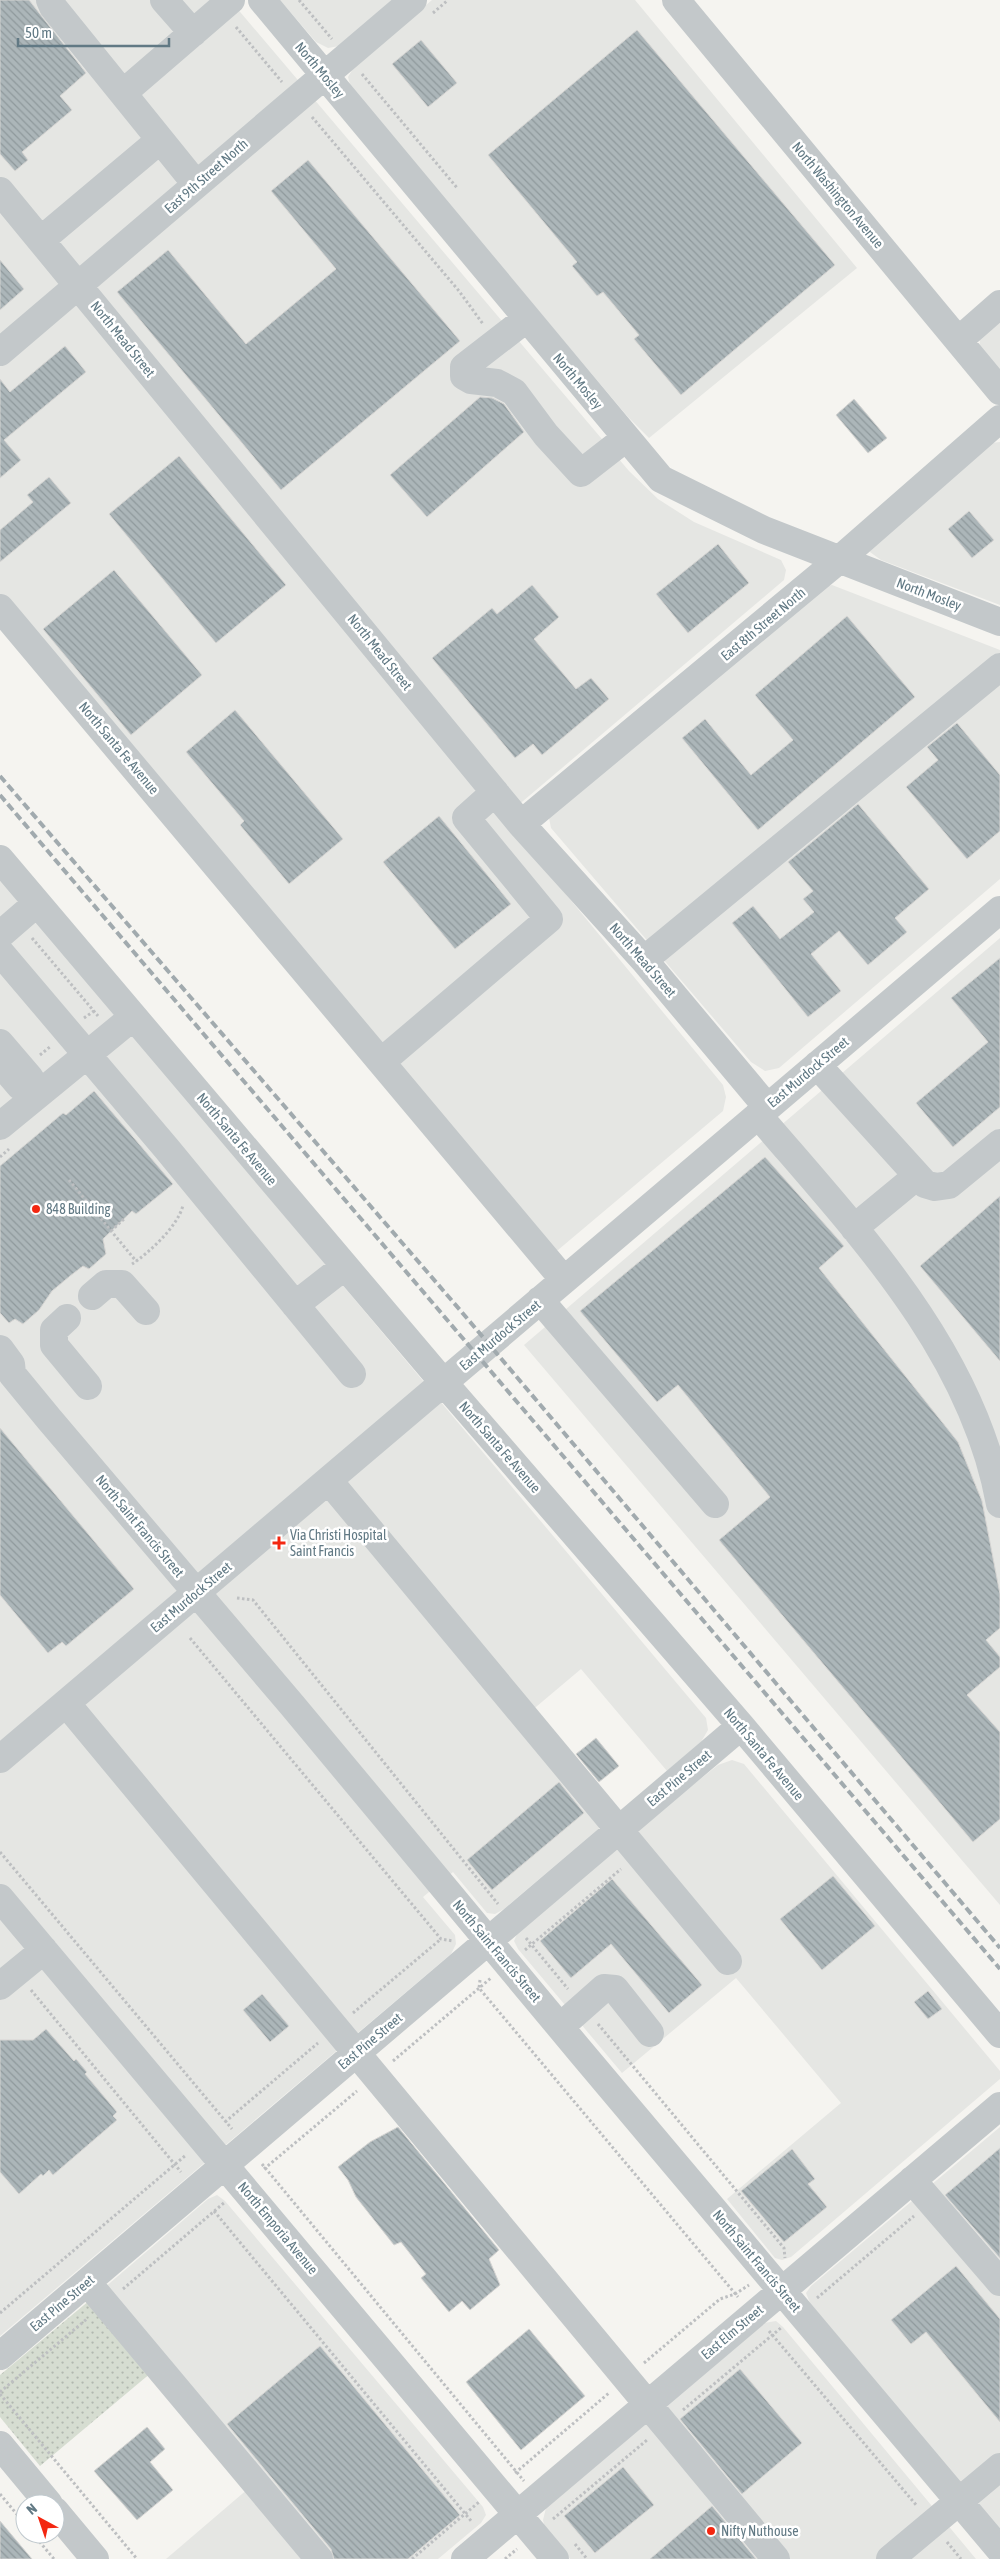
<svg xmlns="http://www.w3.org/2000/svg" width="1000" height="2559" viewBox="0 0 1000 2559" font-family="'Asap Condensed',sans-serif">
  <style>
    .built { fill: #e5e6e3 }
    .grass { fill: url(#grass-dots) }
    .building { fill: url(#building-back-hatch); stroke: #d6d5d3 }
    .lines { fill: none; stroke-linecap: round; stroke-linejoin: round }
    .path { stroke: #bdbfc1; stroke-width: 3; stroke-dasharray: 2.5 2.5; stroke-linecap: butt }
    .minor { stroke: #c3c8ca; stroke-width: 28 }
    .rail { stroke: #a1aaae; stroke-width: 4; stroke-dasharray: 8 4; stroke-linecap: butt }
    .poi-dot { fill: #f32711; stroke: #fff; stroke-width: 2 }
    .labels { text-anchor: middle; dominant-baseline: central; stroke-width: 5; stroke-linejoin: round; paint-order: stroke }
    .street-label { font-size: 14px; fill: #617984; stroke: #fff }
    .poi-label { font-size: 14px; fill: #617984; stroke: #fff; text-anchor: start }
  </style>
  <defs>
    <pattern id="grass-dots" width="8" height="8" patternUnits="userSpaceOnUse" patternTransform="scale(1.25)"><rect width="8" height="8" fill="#d6ddd1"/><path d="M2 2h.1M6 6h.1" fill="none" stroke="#b1b8af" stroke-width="1.8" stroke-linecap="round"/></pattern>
    <pattern id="building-back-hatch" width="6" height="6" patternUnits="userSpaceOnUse" patternTransform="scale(1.25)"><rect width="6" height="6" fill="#acb6b9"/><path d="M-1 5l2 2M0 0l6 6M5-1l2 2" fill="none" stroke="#8f999c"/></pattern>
  </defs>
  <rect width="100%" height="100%" fill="#f5f4f0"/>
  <path class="built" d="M0 0H230L629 471 658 499 694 522 781 560 786 570 784 580 503 818 723 1085 726 1097 723 1111 558 1250 548 1254 0 603Z
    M280 0H392L339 46 328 48 316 42Z
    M432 0H635L857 268 649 438 628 417 351 88 348 77 354 67Z
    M1000 317V376L979 351 980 339Z
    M1000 442V605L881 560 870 552 872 542 991 443Z
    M832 585 1000 650V879L779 1068 765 1071 751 1062 551 828 549 818 819 588Z
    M0 877 706 1718 708 1730 701 1742 667 1771 581 1669 530 1712 616 1814 504 1909 495 1914 487 1913 453 1872 423 1897 455 1935 456 1944 451 1954 0 2336Z
    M1000 938V1905L524 1345Z
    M732 1760 744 1764 1000 2071V2079L791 2257 782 2260 775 2258 727 2199 841 2103 736 1978 622 2073 518 1949 514 1941 518 1932 621 1842 718 1765Z
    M1000 2127V2531L810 2303 806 2293 811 2286Z
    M217 2195 225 2201 483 2507 486 2515 481 2523 438 2559H166L249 2488 90 2300 208 2199Z
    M776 2321 783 2327 976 2559H570L545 2529 543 2520 546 2508 764 2323Z"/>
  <path class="grass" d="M90 2300 152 2372 40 2466 0 2417V2375Z"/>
  <path class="building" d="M0 0H29L86 73 60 96 72 110 22 152 28 160 15 171 0 154Z
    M637 30 835 265 681 395 634 339 639 335 603 292 597 296 572 266 577 262 488 155Z
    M421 40 457 83 428 107 392 64Z
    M308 160 460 341 281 490 117 292 168 250 246 344 336 269 271 191Z
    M0 260 24 289 0 310Z
    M65 346 86 372 4 440 21 460 0 478V379L10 392Z
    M480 397 492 398 504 404 524 432 427 517 390 475Z
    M854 399 887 438 868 453 836 415Z
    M179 456 286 585 216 643 109 514Z
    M49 477 71 503 0 562V530L33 502 27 495Z
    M969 511 994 540 972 558 948 529Z
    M718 544 749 583 688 633 656 594Z
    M114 570 202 675 131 735 43 629Z
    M532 585 559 617 534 639 576 689 591 678 609 699 542 755 533 744 515 758 432 658 492 608 497 614Z
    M847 616 915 697 758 830 682 738 705 719 751 775 793 740 755 695Z
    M235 710 343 839 289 884 240 825 244 821 186 752Z
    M957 723 1000 775V831L967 859 906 787 938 760 927 747Z
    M858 804 929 889 895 918 907 932 868 965 839 931 811 954 841 991 808 1017 732 923 753 906 780 939 814 912 803 899 813 891 788 862Z
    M439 816 511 904 455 949 383 862Z
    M1000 958V1107L953 1147 916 1103 988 1042 951 998Z
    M94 1091 173 1184 136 1214 132 1211 103 1239 106 1254 89 1269 83 1266 70 1276 52 1291 39 1310 23 1324 15 1319 9 1323 0 1313V1166L63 1113 66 1115Z
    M765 1157 844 1246 819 1268 958 1442 982 1501 1000 1594V1628L986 1640 1000 1657V1667L967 1695 1000 1732V1819L973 1842 719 1540 770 1497 678 1385 657 1402 580 1311Z
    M1000 1196V1361L920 1266Z
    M0 1428 134 1589 66 1646 62 1642 48 1653 0 1595Z
    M596 1738 619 1766 599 1782 576 1754Z
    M559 1782 584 1813 492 1890 467 1860Z
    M833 1876 875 1926 822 1970 780 1919Z
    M612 1879 702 1985 669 2013 611 1944 571 1978 540 1941Z
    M928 1991 942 2009 928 2019 914 2002Z
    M262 1994 289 2026 270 2042 243 2010Z
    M46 2029 74 2061 76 2059 87 2072 85 2074 117 2112 113 2116 117 2120 53 2175 49 2170 43 2176 41 2174 19 2194 0 2172V2040H33Z
    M398 2127 499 2250 489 2259 500 2285 470 2310 462 2301 449 2312 421 2278 426 2274 401 2242 394 2245 356 2197 348 2180 338 2167 370 2142Z
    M1000 2148V2258L945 2195Z
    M792 2149 815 2179 808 2184 827 2207 784 2242 741 2191Z
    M956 2266 1000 2319V2422L926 2332 911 2344 891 2320Z
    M529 2329 585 2396 521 2450 466 2382Z
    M320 2346 460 2515 408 2559H334L331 2549 227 2424Z
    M740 2369 802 2443 742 2494 680 2419Z
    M147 2427 165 2449 150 2462 173 2490 137 2520 94 2471Z
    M623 2467 654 2505 595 2553 564 2516Z
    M712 2506 756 2559H650Z
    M0 2521 32 2559H0Z"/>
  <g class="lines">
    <path class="path" d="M299 0 332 39
      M433 13 448 0
      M236 27 282 82
      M362 74 458 189
      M312 117 459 291 483 324
      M32 938 98 1016
      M84 1018 94 1011
      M40 1055 51 1046
      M0 1157 9 1149
      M69 1180 136 1261
      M111 1231 125 1218
      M132 1264C149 1253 179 1225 183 1205
      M237 1598 253 1600 498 1904
      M190 1638 441 1939 453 1941
      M0 1852 232 2129
      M526 1938 568 1989
      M525 1950 621 1869
      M480 1980 479 1988 738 2297
      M31 1990 181 2172
      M353 2013 441 1939
      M598 2024 784 2248 785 2258
      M393 2061 491 1978
      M225 2122 318 2043
      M262 2164 524 2481
      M264 2169 357 2091
      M214 2211 472 2522
      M123 2289 225 2202
      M817 2298 914 2216
      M0 2313 186 2155
      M769 2331 917 2506
      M644 2363 720 2299 735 2294 749 2285
      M0 2392 88 2318
      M0 2394 137 2559
      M683 2410 782 2327
      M515 2473 609 2393
      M0 2494 25 2524
      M553 2519 647 2440
      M33 2534 54 2559
      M947 2542 961 2559
      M575 2544 587 2559
      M412 2559 479 2502
      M505 2559 517 2549"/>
    <path class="minor" d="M50 0 53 7 196 184
      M164 0 193 33
      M262 0 661 479 764 530 1000 622
      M676 0 1000 391
      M123 93 231 0
      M0 191 521 824 644 960 767 1107
      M41 240 160 140
      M526 319 464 367V376L471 380 497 383 514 392 546 435 581 473 626 438
      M959 340 1000 304
      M0 352 413 0
      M0 608 564 1280
      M521 824 840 559 1000 419
      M0 859 444 1383 741 1726 1000 2034
      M0 935 37 903
      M0 952 167 1149 352 1374
      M644 960 1000 667
      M0 1043 30 1078 26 1085 20 1086 0 1063
      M381 1062 549 919 466 818 495 792
      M817 1065 925 1184 935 1187 949 1185 1000 1143
      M758 1115C856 1230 972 1349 1000 1504
      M0 1126 133 1017
      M854 1228 917 1176
      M92 1296 106 1284H122L146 1311
      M540 1300 715 1504
      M295 1305 345 1266
      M67 1318 54 1330V1345L88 1386
      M0 1349 11 1364 12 1374 49 1419 292 1705 580 2051 1000 2550
      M329 1481 728 1961
      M66 1703 776 2559
      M0 1759 1000 910
      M0 1898 555 2559
      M0 1986 44 1950
      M560 2027 604 1988 615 1989 650 2033
      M912 2180 1000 2282
      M87 2282 319 2559
      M0 2356 741 1726
      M0 2445 49 2504
      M55 2511 95 2559
      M465 2559 1000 2106
      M890 2559 1000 2467"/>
    <path class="rail" d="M0 776 460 1310 1000 1948
      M0 795 1000 1969"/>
  </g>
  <g class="poi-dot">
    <circle cx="36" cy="1209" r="5"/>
    <path d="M276.5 1535.5h5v5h5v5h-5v5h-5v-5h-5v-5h5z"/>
    <circle cx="711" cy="2531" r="5"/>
  </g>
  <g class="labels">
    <g class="street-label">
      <text transform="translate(320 70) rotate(50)">North Mosley</text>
      <text transform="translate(206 176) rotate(-41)">East 9th Street North</text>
      <text transform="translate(838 195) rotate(50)">North Washington Avenue</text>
      <text transform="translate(123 339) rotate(51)">North Mead Street</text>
      <text transform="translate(578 381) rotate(50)">North Mosley</text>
      <text transform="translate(929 594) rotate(21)">North Mosley</text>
      <text transform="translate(763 624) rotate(-40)">East 8th Street North</text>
      <text transform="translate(380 652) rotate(51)">North Mead Street</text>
      <text transform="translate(119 748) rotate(50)">North Santa Fe Avenue</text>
      <text transform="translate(643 960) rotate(49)">North Mead Street</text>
      <text transform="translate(808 1072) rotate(-40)">East Murdock Street</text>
      <text transform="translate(237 1139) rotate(50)">North Santa Fe Avenue</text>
      <text transform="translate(500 1335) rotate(-40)">East Murdock Street</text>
      <text transform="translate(500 1447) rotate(49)">North Santa Fe Avenue</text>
      <text transform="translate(140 1526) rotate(50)">North Saint Francis Street</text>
      <text transform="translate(191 1597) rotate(-40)">East Murdock Street</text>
      <text transform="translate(764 1754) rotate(50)">North Santa Fe Avenue</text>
      <text transform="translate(679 1778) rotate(-40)">East Pine Street</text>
      <text transform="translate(497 1951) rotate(50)">North Saint Francis Street</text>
      <text transform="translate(370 2041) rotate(-40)">East Pine Street</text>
      <text transform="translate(278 2228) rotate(50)">North Emporia Avenue</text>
      <text transform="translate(757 2261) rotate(50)">North Saint Francis Street</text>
      <text transform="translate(62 2303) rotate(-40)">East Pine Street</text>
      <text transform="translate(732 2332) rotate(-40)">East Elm Street</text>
    </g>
    <g class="poi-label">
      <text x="46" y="1209">848 Building</text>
      <text x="290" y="1535">Via Christi Hospital<tspan x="290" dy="16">Saint Francis</tspan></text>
      <text x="721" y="2531">Nifty Nuthouse</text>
    </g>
  </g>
  <g transform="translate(40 2519) rotate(320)"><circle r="24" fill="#ffffff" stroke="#c0c9ce"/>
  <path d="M0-4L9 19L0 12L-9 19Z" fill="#f32711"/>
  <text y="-8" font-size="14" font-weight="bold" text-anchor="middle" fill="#617984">N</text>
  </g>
  <path d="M18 38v8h151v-8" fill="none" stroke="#617984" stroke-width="2.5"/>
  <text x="25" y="38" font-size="15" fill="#617984" stroke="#ffffff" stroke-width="4" paint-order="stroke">50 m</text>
</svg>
